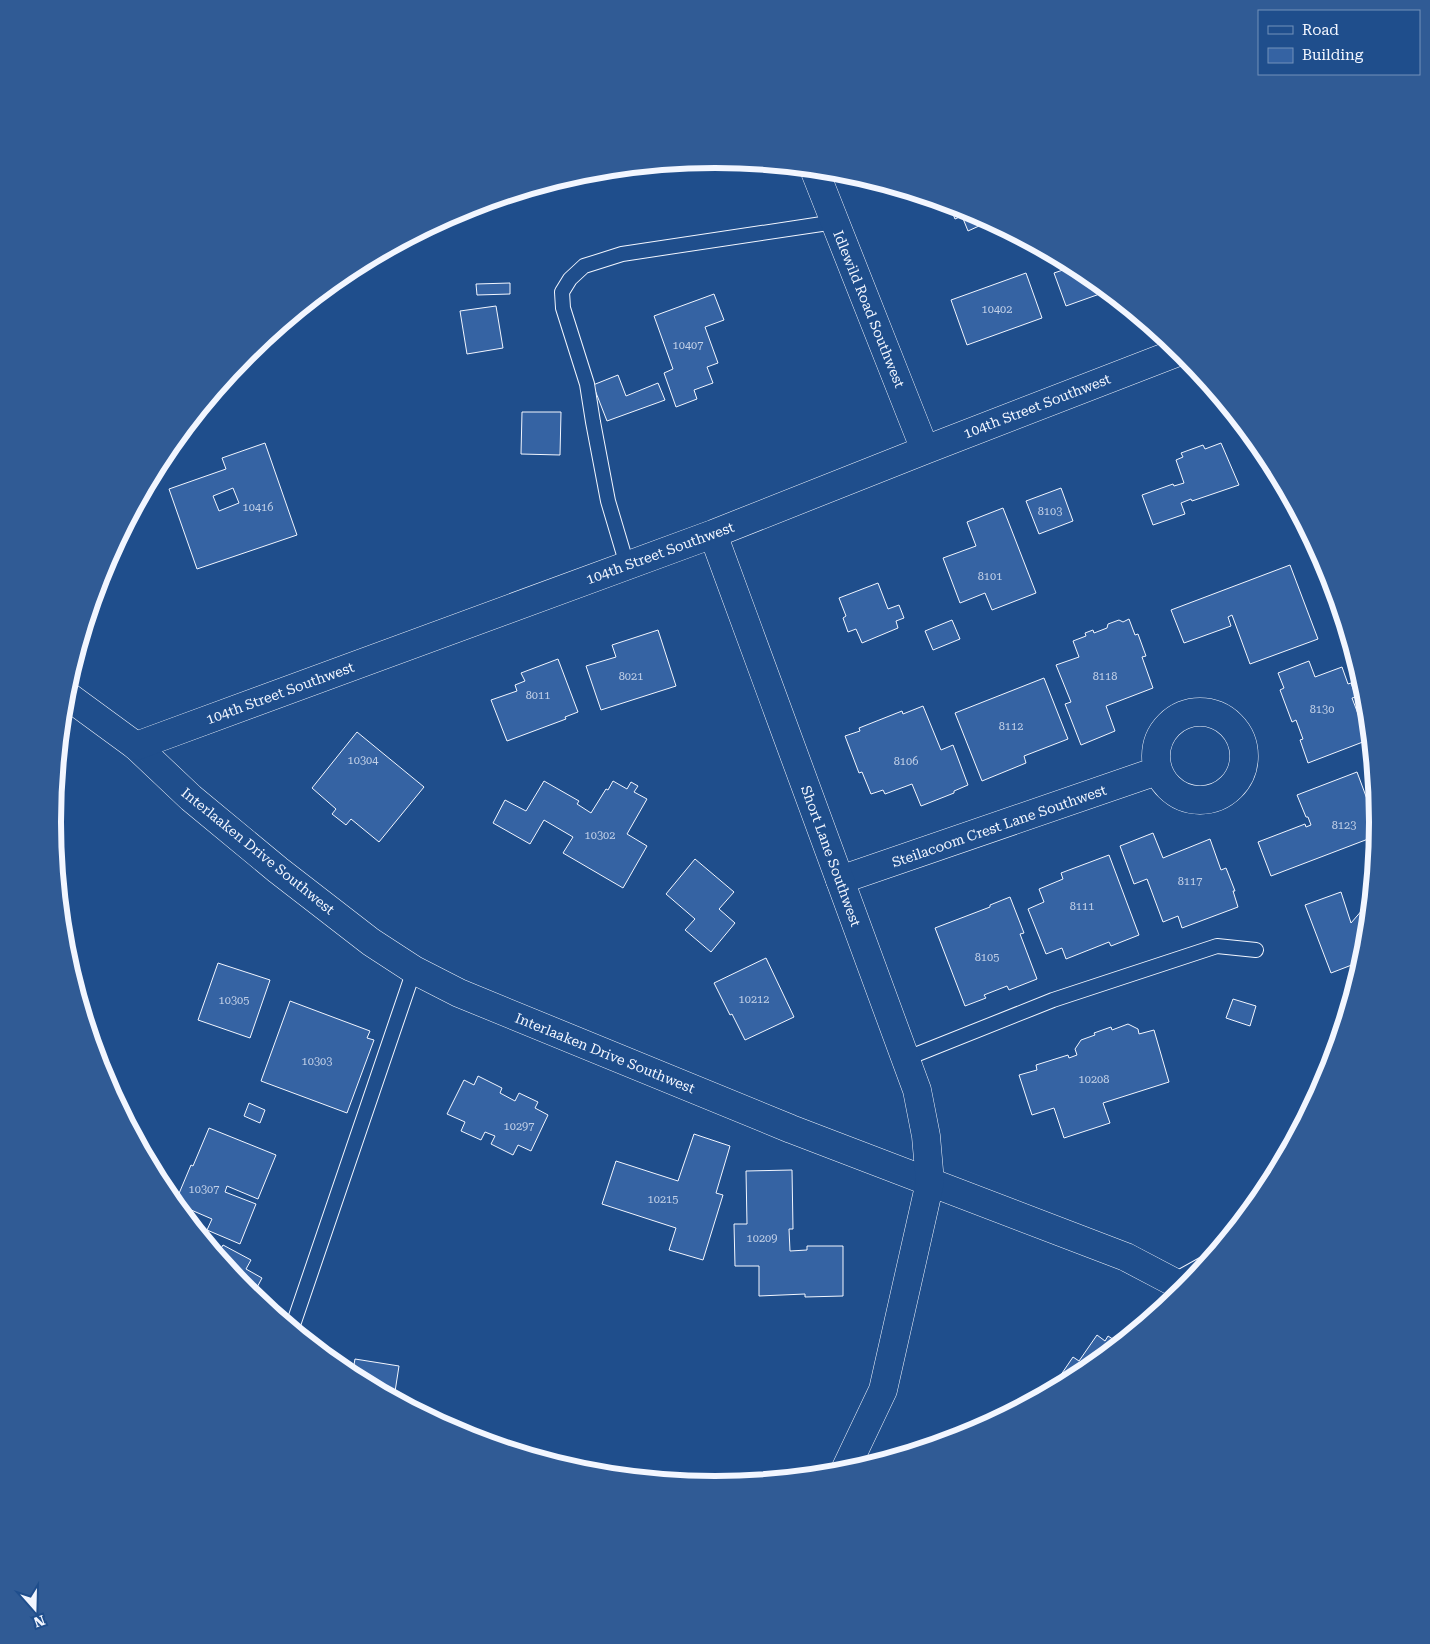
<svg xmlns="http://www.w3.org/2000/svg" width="1430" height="1644" viewBox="0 0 1430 1644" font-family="'Roboto Serif',serif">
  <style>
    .building { fill: #3563a3; stroke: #f2f6ff; fill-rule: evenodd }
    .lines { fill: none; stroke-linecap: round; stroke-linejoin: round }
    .service-casing { stroke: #f2f6ff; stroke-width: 16 }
    .minor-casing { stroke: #f2f6ff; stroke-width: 29 }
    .tertiary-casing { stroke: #f2f6ff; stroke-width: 29 }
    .service { stroke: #1f4e8c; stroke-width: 14 }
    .minor { stroke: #1f4e8c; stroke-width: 28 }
    .tertiary { stroke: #1f4e8c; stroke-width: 28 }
    .labels { text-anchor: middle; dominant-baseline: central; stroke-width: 4; stroke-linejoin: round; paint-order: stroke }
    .number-label { font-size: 11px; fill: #c3d1e8 }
    .street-label { font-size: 14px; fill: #f2f6ff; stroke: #1f4e8c }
    .rim { fill: none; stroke: #f2f6ff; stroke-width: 6 }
  </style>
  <rect width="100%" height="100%" fill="#1f4e8c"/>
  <path class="building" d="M949 204 969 210 990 221 968 231 962 216 955 219Z
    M1067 263 1083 271 1108 291 1066 306 1054 273 1069 268Z
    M1026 273 1042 318 967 345 951 300Z
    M510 283V294L477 295 476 284Z
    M714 294 724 320 705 327 718 363 707 367 713 383 694 390 697 399 676 407 664 373 673 369 654 316Z
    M496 306 503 348 467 354 460 311Z
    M618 375 626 396 658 383 665 400 607 421 593 385Z
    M522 412H561L560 455 521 454Z
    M265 443 297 535 197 569 169 489 226 469 222 458ZM233 488 239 503 219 511 213 496Z
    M1221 443 1239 485 1192 501 1191 499 1181 503 1185 514 1153 525 1142 495 1173 484 1174 486 1184 483 1176 460 1183 457 1181 453 1203 445 1205 449Z
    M1061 488 1073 521 1039 534 1026 501Z
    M1003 508 1036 593 992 610 985 593 960 603 943 558 976 546 967 522Z
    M1290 565 1318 639 1250 664 1232 615 1228 617 1231 626 1184 643 1171 610Z
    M878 583 888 609 899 605 904 618 896 621 898 628 862 643 856 629 848 632 843 618 846 616 839 598Z
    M1129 619 1135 635 1138 634 1146 656 1142 657 1153 688 1106 706 1115 731 1081 745 1065 704 1071 702 1056 665 1079 657 1073 641 1086 636 1085 633 1093 630 1094 633 1107 628 1108 624 1119 620 1123 622Z
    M952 620 960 639 933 650 925 631Z
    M658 630 676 686 601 710 586 666 616 657 612 645Z
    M558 659 578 712 565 717 566 719 507 741 491 700 517 691 515 685 525 681 521 673Z
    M1309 661 1315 677 1342 667 1348 684 1351 683 1356 697 1352 698 1368 740 1308 763 1300 740 1303 739 1296 720 1292 722 1280 690 1284 688 1278 673Z
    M1044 678 1068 739 1024 756 1026 763 982 781 955 713Z
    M923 706 941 750 953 745 968 785 954 791V793L921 806 912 784 885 794 883 790 871 794 862 772 859 773 845 736 860 731 859 728 902 711 903 714Z
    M357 732 424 787 379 842 351 819 346 825 332 814 336 809 312 788Z
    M1357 772 1377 826 1376 836 1271 876 1258 842 1305 824 1306 827 1311 825 1308 817H1306L1297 795Z
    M544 781 579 801 577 804 591 813 606 789 608 790 613 781 627 789 631 782 638 786 634 792 647 799 627 834 647 846 623 888 563 853 573 837 544 820 530 844 493 823 505 800 526 811Z
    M1153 833 1163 858 1210 839 1221 870 1226 868 1235 891H1233L1238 907 1182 928 1178 916 1163 922 1147 879 1134 884 1120 846Z
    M1109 855 1139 935 1111 946 1109 942 1066 959 1062 948 1046 954 1028 909 1044 902 1039 889 1063 879 1061 873Z
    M695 859 734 892 719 909 735 923 711 952 685 930 695 919 666 894Z
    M1341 892 1351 923 1370 901 1365 952 1362 961 1331 973 1305 905Z
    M1010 897 1024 933 1020 934 1037 979 1009 990 1007 986 984 995 986 998 965 1006 935 928 990 907V905Z
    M766 958 794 1017 745 1040 732 1014 730 1015 714 983Z
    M218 963 270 980 250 1038 198 1020Z
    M1233 999 1256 1006 1250 1026 1226 1018Z
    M290 1001 370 1031 367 1038 374 1040 347 1113 261 1081Z
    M1128 1024 1138 1029 1139 1034 1154 1030 1169 1082 1103 1103 1110 1123 1064 1138 1054 1108 1032 1115 1019 1075 1037 1070 1036 1065 1068 1055 1069 1058 1077 1055 1075 1049 1081 1040 1095 1035 1094 1033 1111 1027 1112 1030Z
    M478 1076 502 1088 500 1093 515 1101 519 1093 538 1102 535 1108 548 1115 531 1151 518 1145 513 1155 491 1144 495 1136 485 1132 481 1140 461 1131 465 1122 447 1114 464 1080 474 1085Z
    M249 1103 265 1110 260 1123 244 1116Z
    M209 1128 276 1155 258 1199 227 1186 225 1192 256 1204 240 1244 207 1230 212 1219 175 1203 191 1165 193 1166Z
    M694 1134 730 1146 716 1193 723 1195 703 1260 669 1250 676 1228 602 1204 616 1161 678 1181Z
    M792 1170 793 1229H789L790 1251 807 1250V1246H843V1296L805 1297V1294L759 1296V1266H735L734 1224H747L746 1171Z
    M223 1245 251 1260 246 1269 262 1278 253 1295 246 1290 217 1255Z
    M1097 1335 1105 1341 1108 1336 1119 1343 1083 1373 1050 1391 1073 1357 1079 1361Z
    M355 1359 399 1366 394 1398 352 1376Z"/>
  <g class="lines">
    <g class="service-casing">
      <path id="service" d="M627 565 608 501 593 422 587 384 563 308 562 292 570 279 584 266 622 254 835 222
        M905 1059 1053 1000 1217 946 1256 950
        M1173 1281 1207 1262
        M292 1328 414 970"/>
    </g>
    <g class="minor-casing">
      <path id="minor" d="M1156 756a44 44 0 1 1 88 0a44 44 0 1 1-88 0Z
        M136 746 191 798 278 870 371 942 414 970 459 993 791 1129 1126 1257 1185 1288
        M840 880 1157 771"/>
    </g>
    <g class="tertiary-casing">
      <path id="tertiary" d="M814 169 925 450
        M713 534 917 1090 926 1136 930 1182 883 1390 844 1472
        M65 694 136 746 713 534 925 450 1181 351"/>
    </g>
    <use href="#service" class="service"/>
    <use href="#minor" class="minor"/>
    <use href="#tertiary" class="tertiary"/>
  </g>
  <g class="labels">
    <g class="number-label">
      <text x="997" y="309">10402</text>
      <text x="688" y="345">10407</text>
      <text x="258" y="507">10416</text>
      <text x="1050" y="511">8103</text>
      <text x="990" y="576">8101</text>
      <text x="631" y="676">8021</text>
      <text x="1105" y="676">8118</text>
      <text x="538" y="695">8011</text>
      <text x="1322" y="709">8130</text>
      <text x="1011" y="726">8112</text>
      <text x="363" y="760">10304</text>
      <text x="906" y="761">8106</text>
      <text x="1344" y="825">8123</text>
      <text x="600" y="835">10302</text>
      <text x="1190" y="881">8117</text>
      <text x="1082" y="906">8111</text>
      <text x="987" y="957">8105</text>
      <text x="754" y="999">10212</text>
      <text x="234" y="1000">10305</text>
      <text x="317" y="1061">10303</text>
      <text x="1094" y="1079">10208</text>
      <text x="519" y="1126">10297</text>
      <text x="204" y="1189">10307</text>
      <text x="663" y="1199">10215</text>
      <text x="762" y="1238">10209</text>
    </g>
    <g class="street-label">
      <text transform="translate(869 309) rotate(68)">Idlewild Road Southwest</text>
      <text transform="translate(1037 406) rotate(-21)">104th Street Southwest</text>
      <text transform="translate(660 553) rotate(-20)">104th Street Southwest</text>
      <text transform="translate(280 693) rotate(-20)">104th Street Southwest</text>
      <text transform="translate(999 826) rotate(-19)">Steilacoom Crest Lane Southwest</text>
      <text transform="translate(258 851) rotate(39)">Interlaaken Drive Southwest</text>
      <text transform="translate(831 856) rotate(70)">Short Lane Southwest</text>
      <text transform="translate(605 1053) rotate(22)">Interlaaken Drive Southwest</text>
    </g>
  </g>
  <path d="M0 0H1430V1644H0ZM61 822a654 654 0 1 1 1308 0a654 654 0 1 1-1308 0Z" fill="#305b95" fill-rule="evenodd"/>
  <path class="rim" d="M61 822a654 654 0 1 1 1308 0a654 654 0 1 1-1308 0Z"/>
  <rect x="1258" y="10" width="162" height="65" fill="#1f4e8c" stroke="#7391ba"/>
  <rect x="1268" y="26" width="25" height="8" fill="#1f4e8c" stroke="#7391ba"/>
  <text x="1302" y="35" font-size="15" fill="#f2f6ff">Road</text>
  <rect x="1268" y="48" width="25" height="15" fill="#3563a3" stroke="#7391ba"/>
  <text x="1302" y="60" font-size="15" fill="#f2f6ff">Building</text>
  <g transform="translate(35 1609) rotate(160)" stroke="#1f4e8c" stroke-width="4" paint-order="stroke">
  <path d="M0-4L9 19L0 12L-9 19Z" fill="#f2f6ff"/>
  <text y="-8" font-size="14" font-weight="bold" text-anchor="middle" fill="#f2f6ff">N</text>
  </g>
</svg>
